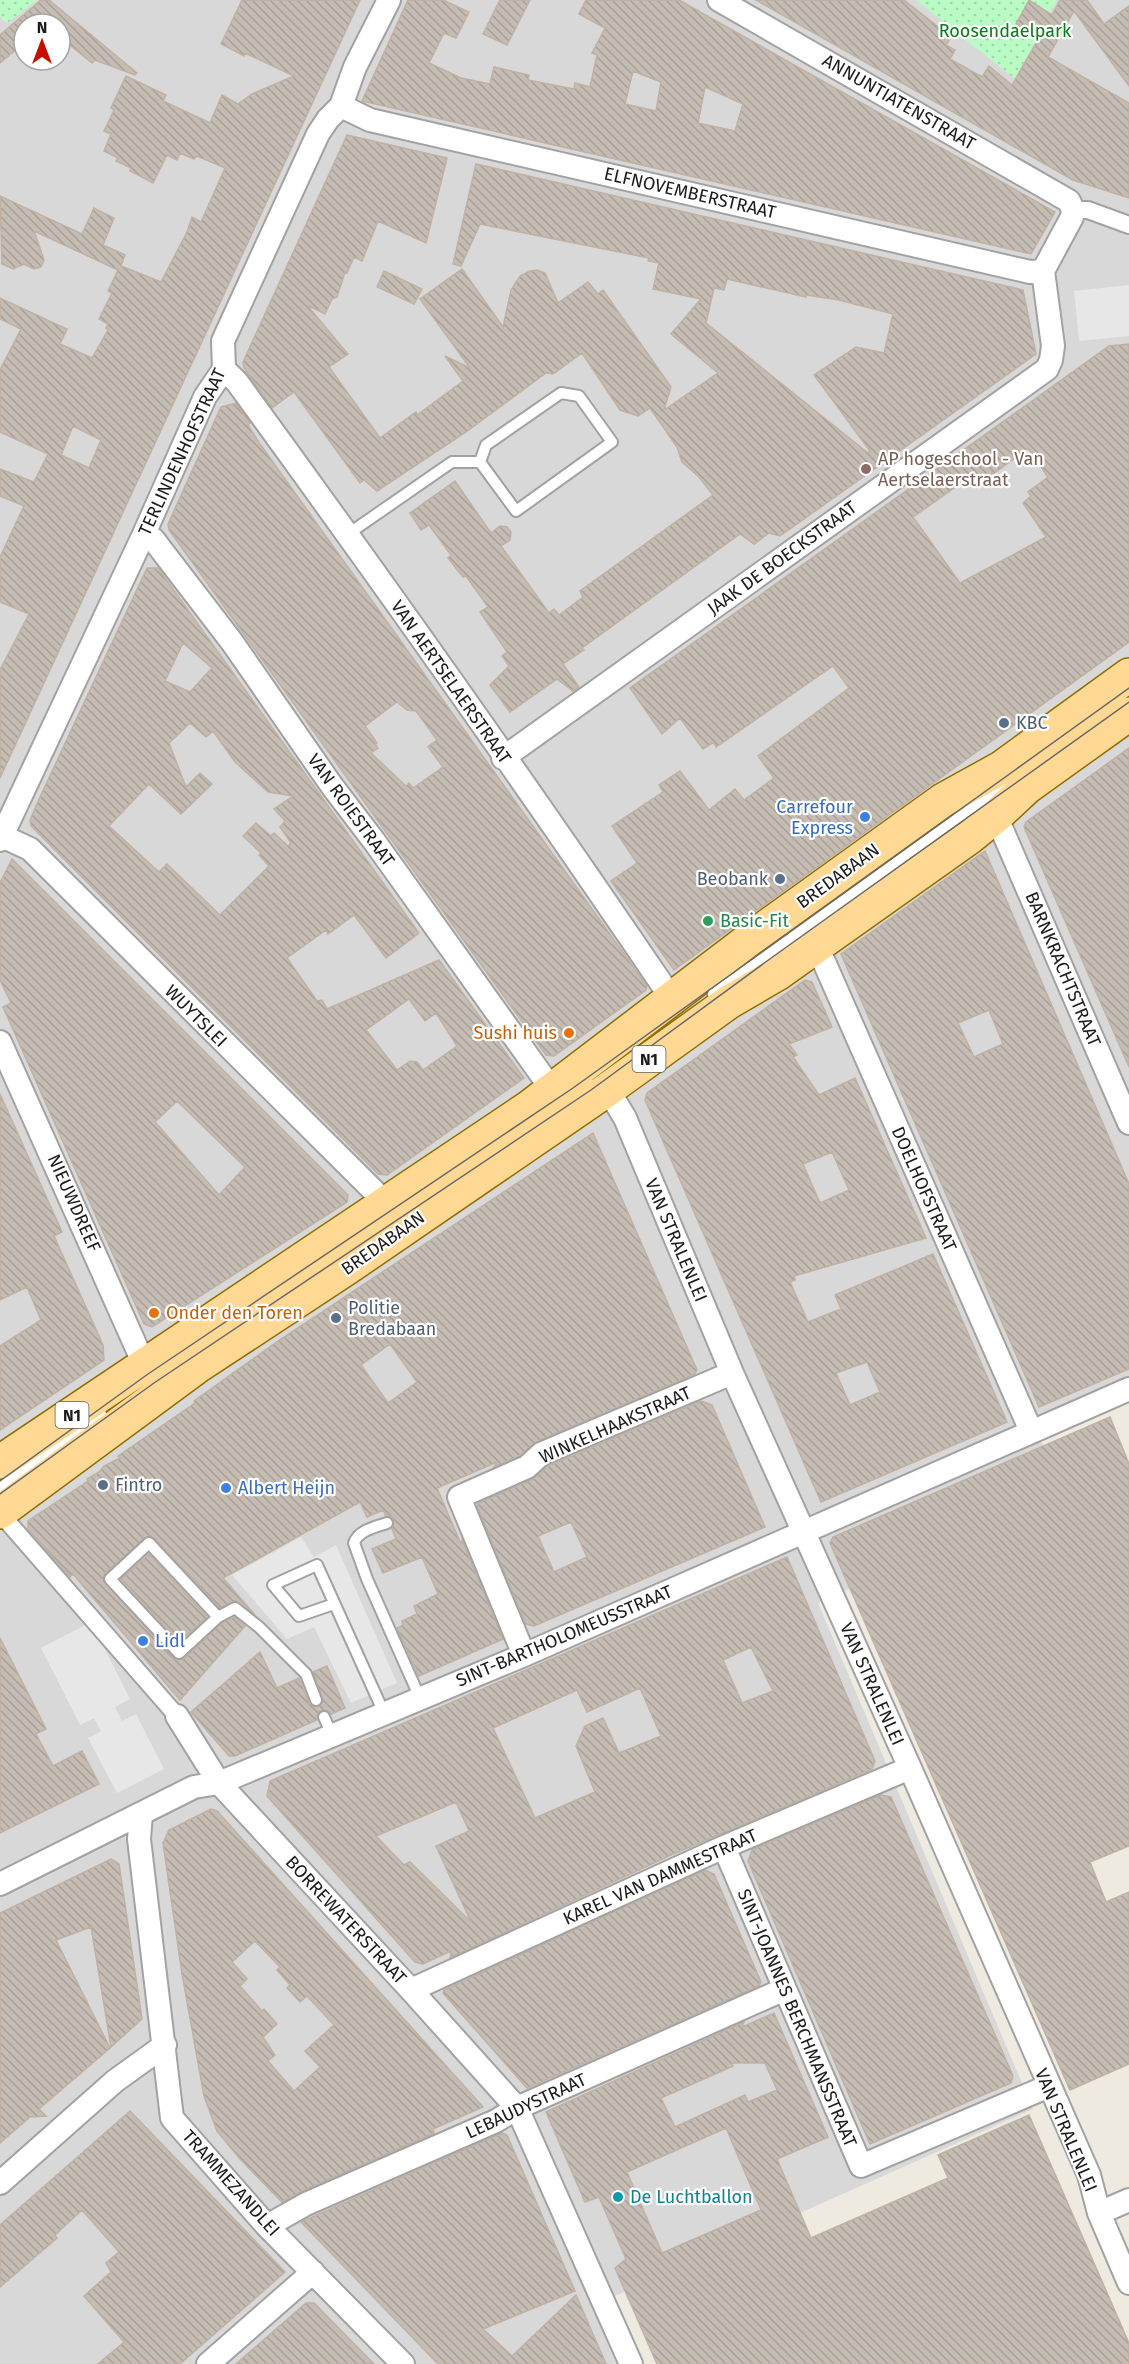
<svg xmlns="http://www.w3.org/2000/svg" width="1129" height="2364" viewBox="0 0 1129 2364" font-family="'Fira Sans',sans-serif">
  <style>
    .residential { fill: #d9d8d8; fill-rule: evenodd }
    .park { fill: url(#park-dots) }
    .parking { fill: #e7e7e7 }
    .building { fill: url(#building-back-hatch); stroke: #c0b1a2; stroke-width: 1.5; fill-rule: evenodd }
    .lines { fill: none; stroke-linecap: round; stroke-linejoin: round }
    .service-casing { stroke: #a2a2a2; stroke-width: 14 }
    .pedestrian-casing { stroke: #a2a2a2; stroke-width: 20 }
    .minor-casing { stroke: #a2a2a2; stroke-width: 26 }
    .primary-casing { stroke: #926d00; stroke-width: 36 }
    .service { stroke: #fff; stroke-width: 10 }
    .pedestrian { stroke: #fff; stroke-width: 16 }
    .minor { stroke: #fff; stroke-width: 22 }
    .primary { stroke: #ffd993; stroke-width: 33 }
    .tram { stroke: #696969; stroke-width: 1.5 }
    .education-dot { fill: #8d6e63; stroke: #fff; stroke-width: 2 }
    .service-dot { fill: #5c6f8a; stroke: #fff; stroke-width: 2 }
    .shop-dot { fill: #3f7fe0; stroke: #fff; stroke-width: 2 }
    .leisure-dot { fill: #2e9e5b; stroke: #fff; stroke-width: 2 }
    .food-dot { fill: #e8710a; stroke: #fff; stroke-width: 2 }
    .culture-dot { fill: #0f9aa8; stroke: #fff; stroke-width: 2 }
    .labels { text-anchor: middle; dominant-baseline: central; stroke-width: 4.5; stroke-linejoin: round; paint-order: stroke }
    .shield { fill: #fff; stroke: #5f5f5f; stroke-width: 1.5 }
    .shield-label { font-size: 16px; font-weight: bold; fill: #1b1b1b }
    .park-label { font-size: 18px; fill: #057d18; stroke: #fff }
    .street-label { font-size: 18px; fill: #1b1b1b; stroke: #fff }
    .education-label { font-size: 18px; fill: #785e54; stroke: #fff; text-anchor: start }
    .service-label { font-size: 18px; fill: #4e5e75; stroke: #fff; text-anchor: start }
    .shop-label { font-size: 18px; fill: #366cbe; stroke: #fff; text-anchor: start }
    .leisure-label { font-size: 18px; fill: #27864d; stroke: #fff; text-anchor: start }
    .food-label { font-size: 18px; fill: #c56008; stroke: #fff; text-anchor: end }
    .culture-label { font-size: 18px; fill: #0d838f; stroke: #fff; text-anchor: start }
  </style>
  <defs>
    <pattern id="park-dots" width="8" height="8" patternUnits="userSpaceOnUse" patternTransform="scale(1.5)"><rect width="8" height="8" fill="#b8fcc3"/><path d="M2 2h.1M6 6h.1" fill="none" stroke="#9ed7a7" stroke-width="1.8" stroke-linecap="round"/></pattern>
    <pattern id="building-back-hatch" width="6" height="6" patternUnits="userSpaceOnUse" patternTransform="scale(1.5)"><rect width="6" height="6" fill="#c5bcb3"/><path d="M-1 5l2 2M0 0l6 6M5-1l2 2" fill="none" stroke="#a9a199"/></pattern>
  </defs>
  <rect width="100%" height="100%" fill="#eeeae0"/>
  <path class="residential" d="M0 0H1129V1376L1031 1419 1063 1491 818 1603 1033 2109 592 2306 616 2364H0ZM24 24H60V60H24Z"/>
  <path class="park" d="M0 0H37L7 23 0 17Z
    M916 0H1057L1015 79Z"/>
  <path class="parking" d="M1129 285V336L1079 341 1074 291Z
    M301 1537 314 1557 336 1545 397 1683 351 1703 314 1627 287 1639 232 1575Z
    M91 1622 130 1699 115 1707 122 1721 136 1714 164 1769 117 1793 88 1738 101 1731 94 1718 80 1725 41 1648Z"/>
  <path class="building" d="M41 0H49L137 73 135 75 95 60 92 63 60 37V24H24V43L0 63V35Z
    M242 0H360L0 778V670L29 614 0 602V557L24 506 0 496V469L34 482 48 454 0 432V370L21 329 0 319V298L67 329 60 344 92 358 108 330 106 328 108 324 99 319 112 293 108 291 118 270 34 231 44 260 41 267 34 269 24 264 13 269 2 264 0 196 82 234 94 208 114 218 103 245 125 255 121 266 161 282 187 232 192 217 201 222 225 168 197 156 194 159 180 153 177 160 167 155 153 183 130 171 131 168 116 161 118 158 104 151 111 134 104 131 114 110 111 108 126 76 166 95 163 101 210 123 222 95 238 104 252 94 294 76 245 53 244 56 221 44ZM73 426 101 440 89 468 61 455Z
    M408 0H443L469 12 456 38 444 33 429 63 461 78 490 84 494 67 529 75 528 80 574 89 575 83 590 87 597 55 592 53 605 28 579 14 586 0H679L1055 212 1031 254 362 101ZM633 71 661 82 656 111 625 104ZM705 87 743 104 735 131 698 123Z
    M500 0H530L507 45 483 34Z
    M756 0H904L951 37 946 45 955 50 950 59 982 77 989 66 1012 85 1039 38 1016 24 1029 0 1052 15 1060 0H1087L1104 24 1129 6V86L1074 11 1048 57 1129 103V198L1073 180Z
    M347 135 447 158 426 243 378 221 362 261 354 257 347 273 345 272 337 297 332 299 325 314 307 305 348 354 329 367 380 438 416 412 417 415 463 381 445 356 470 368 420 299 462 269 503 327 511 290 520 276 530 271 537 270 545 273 558 303 588 282 598 294 603 290 671 387 664 410 718 373 671 334 701 299 653 289 659 263 648 261 649 258 480 224 461 266 453 264 476 164 1023 290 1036 354 780 536 769 533 754 544 740 534 582 648 584 650 563 664 579 687 573 691 557 679 510 712 490 685 509 666 502 656 507 652 480 612 488 607 466 576 463 577 448 558 451 555 429 525 421 530 410 513 455 481 491 533 500 526 507 527 511 532 510 540 501 546 549 613 554 609 559 615 583 597 580 591 713 495 699 477 682 462 677 447 650 408 638 416 620 410 582 353 553 374 546 373 466 432 377 491 364 480 360 483 294 392 272 408 244 368 243 362ZM727 279 806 297V295L839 300 893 314 884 353 856 347 814 375 870 451 868 453 706 323 714 288 724 290Z
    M384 271 422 289 414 304 377 287Z
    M1129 344V642L674 970 611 881 637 863 612 826 663 792 659 785 680 771 709 810 735 789 744 800 774 778 758 756 849 688 833 666 716 747 714 742 703 749 680 718 662 734 630 688 1109 346ZM1028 448 1048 477 1028 492 1031 496 1023 503 1046 537 960 583 913 517 974 474 981 483Z
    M236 403 250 423 248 425 260 444 647 986 646 990 554 1056 546 1055 169 530 168 524 221 407ZM397 702 407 710 416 711 437 740 428 747 443 767 413 788 409 783 406 786 371 753 378 748 375 744 377 743 365 726Z
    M147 568H158L419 933 386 958 354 915 328 934 326 930 287 958 317 1001 322 1000 327 1009 439 960 524 1078 387 1175 378 1174 31 826 30 820 40 797ZM183 643 212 668 190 692 165 681ZM190 723 206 737 213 731 235 762 268 792 293 796 274 809 285 821 280 827 291 843 288 846 274 833 271 836 256 823 243 836 261 853 259 855 269 866 220 915 167 864 159 872 109 826 149 784 181 814 212 784 200 773 186 787 169 743ZM409 999 425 1021 436 1013 457 1046 423 1070 417 1062 410 1061 397 1070 366 1030Z
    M1129 748V1067L1024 827 1026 822Z
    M985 851 1129 1184V1369L1039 1407 841 954ZM989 1010 1003 1044 974 1057 958 1023Z
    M12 859 348 1195 347 1202 152 1327 144 1324 3 1007 11 1003 0 980V883ZM177 1101 245 1167 219 1195 155 1122Z
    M805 980 812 982 832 1027 789 1044 797 1055 793 1057 819 1095 855 1078 926 1238 794 1276 795 1280 790 1282 808 1322 841 1309 835 1295 933 1254 1007 1422 821 1502 645 1100 647 1093ZM832 1152 849 1190 820 1203 803 1164ZM867 1362 880 1392 850 1405 836 1373Z
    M0 1094 62 1232 54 1236 103 1345 104 1360 0 1430V1346L41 1320 27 1287 0 1300Z
    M593 1133 697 1370 695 1374 536 1442 519 1456 494 1467 497 1462 437 1488 461 1544 462 1540 503 1639 419 1676 397 1628 403 1625 402 1621 417 1614 414 1606 438 1594 422 1557 383 1573 372 1549 396 1539 392 1529 394 1521 392 1517 386 1516 383 1510 367 1517 360 1502 223 1578 255 1615 236 1601 220 1608 154 1538 148 1536 105 1573 103 1580 174 1658 177 1660 184 1659 222 1623 234 1617 245 1626 180 1700 73 1574 70 1577 28 1529V1521L88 1481 87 1479 99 1472 104 1466 120 1458 118 1456 195 1403 194 1401 278 1341ZM390 1344 417 1382 388 1403 361 1365Z
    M701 1401 712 1405 765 1527 534 1626 526 1624 477 1506 479 1503 532 1479 548 1466ZM571 1522 587 1557 554 1572 538 1536Z
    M1110 1417 1129 1464V1846L1090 1862 1106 1902 1129 1892V2064L1070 2090 830 1543 833 1537Z
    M149 1554 207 1617 179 1642 121 1579Z
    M787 1557 875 1761 872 1769 671 1855 450 1958 451 1951 423 1964 415 1962 267 1796 270 1781ZM751 1647 773 1691 742 1703 723 1660ZM640 1688 661 1736 619 1753 603 1718 585 1726 576 1746 595 1792 535 1818 493 1728 577 1690 587 1712ZM456 1802 469 1831 436 1846 471 1922 410 1862 404 1865 376 1836Z
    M0 1638 46 1729 36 1734 53 1766 82 1751 99 1784 0 1833Z
    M260 1652 277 1688 299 1678 309 1703 314 1707 321 1705 323 1701 313 1672 327 1666 345 1708 331 1714 328 1711 322 1710 318 1713 317 1720 235 1756H229L191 1712Z
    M881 1795 891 1797 1013 2076 1011 2083 870 2144 748 1861 752 1850Z
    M211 1809 217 1811 483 2107 433 2129 434 2133 300 2192 282 2202 240 2159 217 2131 204 2096 182 1974 163 1843 169 1830ZM255 1941 280 1967 277 1970 290 1985 287 1988 300 2002 307 1996 334 2025 305 2051 320 2067 294 2091 268 2061 275 2055 263 2037 277 2024 264 2009 262 2011 240 1986 247 1979 232 1962Z
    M111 1859 119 1864 142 2019 111 2047 91 1927 56 1940 110 2048 39 2109 46 2116 30 2117 0 2143V1913Z
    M705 1870 714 1874 761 1982 759 1986 527 2088 443 1993 444 1990Z
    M774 2013 828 2137 777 2159 811 2238 948 2178 938 2155 1029 2115 1129 2343V2364H657L615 2268 626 2259 599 2197 585 2202 546 2112 744 2022 742 2027ZM732 2063H765L777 2090 748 2102 745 2095 675 2127 661 2098 733 2066ZM726 2128 761 2210 662 2253 627 2172Z
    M130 2111 285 2272 180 2364H98L124 2342 84 2296 111 2272 106 2263 119 2252 82 2210 55 2235 57 2238 0 2287V2225Z
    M502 2133 507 2135 575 2291 483 2329 512 2356 576 2295 606 2364H438L301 2222Z
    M306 2303H314L374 2364H236Z"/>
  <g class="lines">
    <g class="service-casing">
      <path id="service" d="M348 534 452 462H480L516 511 612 442 579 396 561 393 486 445 480 462
        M713 994 1009 781
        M0 1487 101 1414
        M387 1523C375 1527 359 1530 354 1543L367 1579 420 1698
        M334 1604 299 1616 273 1585 317 1565 384 1713
        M218 1617 149 1543 110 1579 179 1653 218 1617 235 1608 259 1627 306 1674 316 1700
        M324 1717 332 1735"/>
    </g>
    <g class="pedestrian-casing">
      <path id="pedestrian" d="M1073 210H1088L1129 225
        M0 1513 177 1716"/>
    </g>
    <g class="minor-casing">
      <path id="minor" d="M341 106 370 120 1030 272 1043 271
        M224 369 237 382C385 585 531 791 672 999
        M144 534 153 539 232 642 332 786 374 841 543 1077 555 1087 604 1092 616 1103 625 1118 732 1373 910 1768 1089 2175 1099 2213 1129 2283
        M503 758 1047 369 1051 360 1053 346 1043 271 1072 217 1073 210 1069 201 719 0
        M996 816 1129 1123
        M2 836 30 849 386 1203
        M0 840 144 534 205 397 224 369 223 341 318 134 328 119 341 106 355 67 389 0
        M817 946 1031 1431
        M0 1042 139 1353 143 1366 150 1377
        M524 1655 459 1497 527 1467 541 1454 732 1373
        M177 1716 219 1783 411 1990 517 2108 631 2364
        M141 1814 139 1839 172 2118 267 2226 403 2364
        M724 1847 861 2166 1049 2086
        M0 1884 194 1787 219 1783 524 1655 1129 1389
        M411 1990 724 1847 910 1768
        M0 2183 115 2081 165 2045
        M1099 2213 1129 2200
        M267 2226 306 2204 496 2121 517 2108 785 1989
        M208 2364 313 2272"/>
    </g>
    <g class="primary-casing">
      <path id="primary" d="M0 1462 528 1108 751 938 943 800 1001 768 1129 675
        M0 1512 198 1366 347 1268 604 1092 729 1002 777 974 970 837 996 816 1027 787 1129 714"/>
    </g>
    <use href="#service" class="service"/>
    <use href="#pedestrian" class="pedestrian"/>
    <use href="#minor" class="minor"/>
    <use href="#primary" class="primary"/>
    <path class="tram" d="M0 1481 148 1374 573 1088 1129 688
      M0 1494 154 1383 591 1090 767 961 1129 702"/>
  </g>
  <circle class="education-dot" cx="866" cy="469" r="6"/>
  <g class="service-dot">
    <circle cx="1004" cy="723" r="6"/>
    <circle cx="780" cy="879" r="6"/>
    <circle cx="336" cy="1318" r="6"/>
    <circle cx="103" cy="1485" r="6"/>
  </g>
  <g class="shop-dot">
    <circle cx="865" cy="817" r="6"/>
    <circle cx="226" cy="1488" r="6"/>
    <circle cx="143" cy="1641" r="6"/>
  </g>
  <circle class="leisure-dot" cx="708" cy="921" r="6"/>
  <g class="food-dot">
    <circle cx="569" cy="1033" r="6"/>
    <circle cx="154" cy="1313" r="6"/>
  </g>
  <circle class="culture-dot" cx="618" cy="2197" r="6"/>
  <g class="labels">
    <g class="shield">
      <rect x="632.5" y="1046" width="33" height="26" rx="4.5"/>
      <rect x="55.5" y="1402" width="33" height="26" rx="4.5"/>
    </g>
    <g class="shield-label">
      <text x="649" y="1059">N1</text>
      <text x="72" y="1415">N1</text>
    </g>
    <g class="park-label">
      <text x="1005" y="31">Roosendaelpark</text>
    </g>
    <g class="street-label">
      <text transform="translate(899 102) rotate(30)">ANNUNTIATENSTRAAT</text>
      <text transform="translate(690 193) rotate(13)">ELFNOVEMBERSTRAAT</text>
      <text transform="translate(182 452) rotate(-65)">TERLINDENHOFSTRAAT</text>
      <text transform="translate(782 558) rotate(-36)">JAAK DE BOECKSTRAAT</text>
      <text transform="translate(451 682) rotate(55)">VAN AERTSELAERSTRAAT</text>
      <text transform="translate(351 810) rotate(54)">VAN ROIESTRAAT</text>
      <text transform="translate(838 876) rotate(-36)">BREDABAAN</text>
      <text transform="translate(1063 969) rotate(67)">BARNKRACHTSTRAAT</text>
      <text transform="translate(196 1016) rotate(45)">WUYTSLEI</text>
      <text transform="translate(924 1189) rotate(66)">DOELHOFSTRAAT</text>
      <text transform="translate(74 1203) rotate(66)">NIEUWDREEF</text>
      <text transform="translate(676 1240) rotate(67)">VAN STRALENLEI</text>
      <text transform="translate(383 1243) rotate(-35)">BREDABAAN</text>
      <text transform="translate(615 1425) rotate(-24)">WINKELHAAKSTRAAT</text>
      <text transform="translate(564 1636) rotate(-23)">SINT-BARTHOLOMEUSSTRAAT</text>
      <text transform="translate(872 1684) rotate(66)">VAN STRALENLEI</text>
      <text transform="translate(660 1877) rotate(-24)">KAREL VAN DAMMESTRAAT</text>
      <text transform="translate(346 1920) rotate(47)">BORREWATERSTRAAT</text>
      <text transform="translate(797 2018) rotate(67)">SINT-JOANNES BERCHMANSSTRAAT</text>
      <text transform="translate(526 2106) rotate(-25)">LEBAUDYSTRAAT</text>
      <text transform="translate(1066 2130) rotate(67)">VAN STRALENLEI</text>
      <text transform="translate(231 2183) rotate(48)">TRAMMEZANDLEI</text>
    </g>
    <g class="education-label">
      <text x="878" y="459">AP hogeschool - Van<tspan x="878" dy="21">Aertselaerstraat</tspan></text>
    </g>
    <g class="service-label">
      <text x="1016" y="723">KBC</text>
      <text x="768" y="879" text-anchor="end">Beobank</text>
      <text x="348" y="1308">Politie<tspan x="348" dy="21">Bredabaan</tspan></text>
      <text x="115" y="1485">Fintro</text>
    </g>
    <g class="shop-label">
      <text x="853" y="807" text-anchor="end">Carrefour<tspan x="853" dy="21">Express</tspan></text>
      <text x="238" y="1488">Albert Heijn</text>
      <text x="155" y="1641">Lidl</text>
    </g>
    <g class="leisure-label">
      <text x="720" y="921">Basic-Fit</text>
    </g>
    <g class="food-label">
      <text x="557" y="1033">Sushi huis</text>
      <text x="166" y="1313" text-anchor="start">Onder den Toren</text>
    </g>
    <g class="culture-label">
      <text x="630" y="2197">De Luchtballon</text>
    </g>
  </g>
  <g transform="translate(42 42)"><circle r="28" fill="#ffffff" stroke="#a4a4a4" stroke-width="1.5"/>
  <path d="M0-4.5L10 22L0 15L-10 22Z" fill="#c60f00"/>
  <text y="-9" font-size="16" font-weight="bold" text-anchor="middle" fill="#1b1b1b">N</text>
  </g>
</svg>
